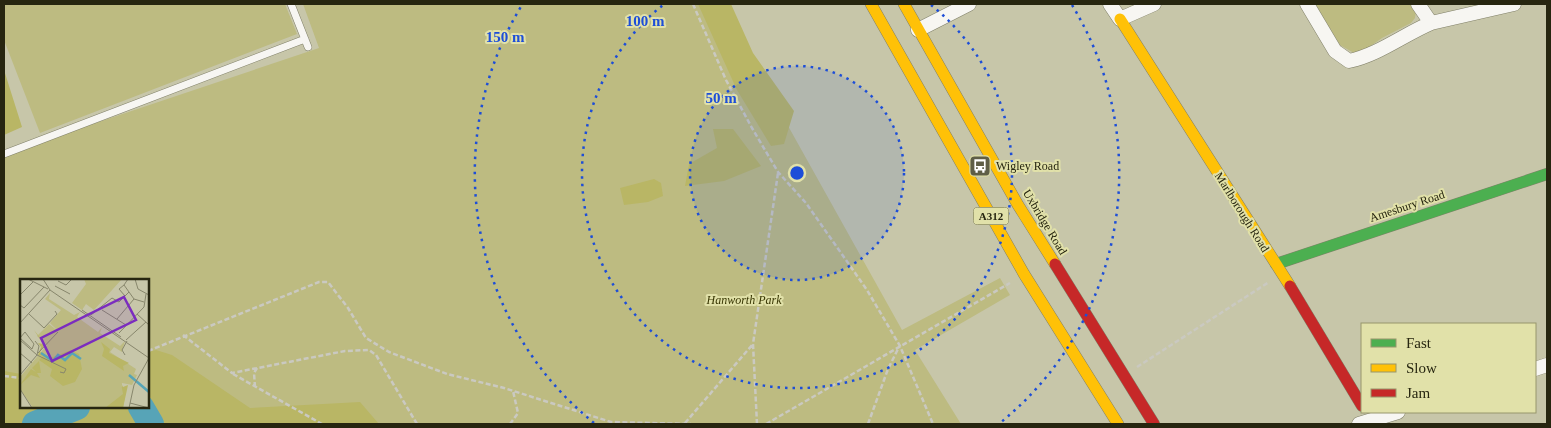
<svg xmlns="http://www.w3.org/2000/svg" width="1551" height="428" viewBox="0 0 1551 428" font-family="'Times New Roman',serif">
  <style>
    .green { fill: #bdbb81; fill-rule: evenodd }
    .forest { fill: #b9b665 }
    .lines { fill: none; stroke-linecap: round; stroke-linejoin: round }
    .river { stroke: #57a4b7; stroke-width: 26 }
    .lane-casing { stroke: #818069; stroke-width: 8 }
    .street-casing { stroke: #818069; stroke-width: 15 }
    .fast-casing { stroke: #818069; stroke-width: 12 }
    .slow-casing { stroke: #818069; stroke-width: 12 }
    .jam-casing { stroke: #818069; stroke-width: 12 }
    .path { stroke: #cac9c1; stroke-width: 2.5; stroke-dasharray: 5 2.5; stroke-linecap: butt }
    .lane { stroke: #f7f6f2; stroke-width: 7 }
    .street { stroke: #f7f6f2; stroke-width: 14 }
    .fast { stroke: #4caf50; stroke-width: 11 }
    .slow { stroke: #ffc107; stroke-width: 11 }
    .jam { stroke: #c62828; stroke-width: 11 }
    .ring { fill: none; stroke: #1d4ed8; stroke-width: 2.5; stroke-dasharray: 2.5 5 }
    .labels { text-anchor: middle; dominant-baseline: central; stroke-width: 4; stroke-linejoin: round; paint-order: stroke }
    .shield { fill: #e1e1a9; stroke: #5f5e3e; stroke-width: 1 }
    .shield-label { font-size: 11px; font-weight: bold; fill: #272610 }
    .poi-label { font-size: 12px; fill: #272610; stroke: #e1e1a9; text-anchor: start }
    .street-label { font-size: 12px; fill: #272610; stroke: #e1e1a9 }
    .park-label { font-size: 12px; font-style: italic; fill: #373502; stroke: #e1e1a9 }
    .inset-river { fill: none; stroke: #57a4b7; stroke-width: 2.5 }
    .inset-road { fill: none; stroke: #87866c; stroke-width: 1 }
    .view { fill: #7b2cbf; fill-opacity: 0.15; stroke: #7b2cbf; stroke-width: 2.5 }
    .inset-edge { fill: none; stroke: #272610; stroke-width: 2.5 }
    .centre { fill: #1d4ed8; stroke: #e1e1a9; stroke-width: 2.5 }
    .ring-label { font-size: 15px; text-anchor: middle; font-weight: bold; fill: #1d4ed8; stroke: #e1e1a9; stroke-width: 4; stroke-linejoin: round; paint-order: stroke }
  </style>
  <rect width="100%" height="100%" fill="#c7c6a9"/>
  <path class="green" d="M4 4H285L297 34 40 133 4 40Z
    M303 4H720L902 330 1000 278 1010 295 915 350 961 424H4V151L33 144 319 48ZM21 280H148V407H21Z
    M1315 4H1412L1416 10 1415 18 1411 23 1382 38 1365 50 1354 53 1340 45Z"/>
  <path class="forest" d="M698 4H731L753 53 794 111 784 144 771 146 737 90Z
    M4 70 22 127 4 135Z
    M713 129H733L761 166 724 181 685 186 689 164 717 148Z
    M654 179 661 183 663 196 648 202 624 205 620 188Z
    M156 350 172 355 250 408 360 402 379 424H4V371L21 374V407H148V352Z"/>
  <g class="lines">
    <path class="river" d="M141 407 151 424
      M35 424 77 407"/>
    <g class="lane-casing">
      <path id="lane" d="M291 4 308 47
        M4 154 305 39"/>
    </g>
    <g class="street-casing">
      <path id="street" d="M1110 4 1120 19 1154 4
        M1307 4 1335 51 1349 61C1378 55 1403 35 1431 23
        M1418 4 1431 23 1514 4
        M918 30 969 4
        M1535 369 1547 365
        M1359 424 1398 412"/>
    </g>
    <g class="fast-casing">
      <path id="fast" d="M1276 264 1547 174"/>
    </g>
    <g class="slow-casing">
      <path id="slow" d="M871 4 1024 274 1118 424
        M904 4 1018 205 1055 264
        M1120 19 1290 286"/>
    </g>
    <g class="jam-casing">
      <path id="jam" d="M1055 264 1154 424
        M1290 286 1362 406"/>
    </g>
    <path class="path" d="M693 4 726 80 752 128 778 172 806 203 867 290 900 346 933 424
      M183 335 232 373 345 351 369 350 376 355 417 424
      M148 351 319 282H328L348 308 366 338 389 352 447 374 504 388 611 422 691 424
      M1137 367 1269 282
      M233 374 322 424
      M4 376 21 378
      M255 387 254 373 257 368
      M685 423 753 344
      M510 424 518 413 513 391
      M757 424 753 344 778 173
      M766 424 1010 283
      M868 424 888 369 899 347"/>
    <use href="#lane" class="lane"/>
    <use href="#street" class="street"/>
    <use href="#fast" class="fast"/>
    <use href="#slow" class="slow"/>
    <use href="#jam" class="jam"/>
  </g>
  <circle cx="797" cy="173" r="107" fill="#1d4ed8" fill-opacity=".12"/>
  <g class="ring">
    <circle cx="797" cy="173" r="107"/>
    <path d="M931 5A215 215 0 1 1 663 5"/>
    <path d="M594 423A322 322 0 0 1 522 5M1072 5A322 322 0 0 1 1000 423"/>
  </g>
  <defs>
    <g id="bus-square" transform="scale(1.125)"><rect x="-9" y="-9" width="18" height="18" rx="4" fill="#5f5e46" stroke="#e1e1a9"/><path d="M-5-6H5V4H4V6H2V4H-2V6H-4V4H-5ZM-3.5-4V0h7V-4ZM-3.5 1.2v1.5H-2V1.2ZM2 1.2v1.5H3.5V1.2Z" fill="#fff"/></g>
  </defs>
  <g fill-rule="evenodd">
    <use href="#bus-square" x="980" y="166"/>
  </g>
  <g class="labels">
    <rect class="shield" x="973.5" y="207.5" width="35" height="17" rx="4"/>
    <g class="shield-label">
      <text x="991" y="216">A312</text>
    </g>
    <g class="poi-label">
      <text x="996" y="166">Wigley Road</text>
    </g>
    <g class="street-label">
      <text transform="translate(1407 206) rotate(-18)">Amesbury Road</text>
      <text transform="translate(1242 212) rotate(58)">Marlborough Road</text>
      <text transform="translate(1045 222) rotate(59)">Uxbridge Road</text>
    </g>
    <g class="park-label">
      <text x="744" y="300">Hanworth Park</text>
    </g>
  </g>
  <g transform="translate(20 279)">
    <rect width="129" height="129" fill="#c7c6a9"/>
    <path d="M64 0H102L74 31 66 25 62 31 52 24 66 5ZM30 14 29 20 54 36 60 33 57 38 78 53 82 48 80 54 100 67 105 62 102 73 94 68 90 73 116 90 114 95 117 96 112 106 102 104 101 107 106 111 103 129H13L0 110V98L27 66 17 57 29 45 39 53 30 44 41 31 25 20Z" fill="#bdbb81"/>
    <path d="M14 51 25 65 20 73 30 79 51 71 59 75 62 90 55 103 43 107 30 97 32 90 19 81 23 77 18 76 21 68 18 64 23 65ZM81 63 90 70 89 74 109 84 103 87 104 92 82 77 84 70ZM19 82 21 94H17L20 99 11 96 0 106 11 90 16 93 12 89ZM101 104 103 108 108 106 103 129H85L103 115Z" fill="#b9b665"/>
    <path class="inset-river" d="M21 74 33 82 38 76 45 81 52 74 61 80M109 96 129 113"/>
    <path class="inset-road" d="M8 0 28 10M23 0 30 11 129 79M115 0 118 10 129 16M38 2 46 6 52 0M104 6 99 10 105 17M35 7 50 15M109 13 114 20 124 23M0 16 13 3M0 26 4 29 24 8M62 31 101 58M82 31 106 46M9 35 24 49 37 35 35 32M117 35 129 46M71 36 92 19 99 23 109 13 104 6 108 0M97 40 114 20M0 44 30 11M5 53 14 65 12 70 0 59ZM99 54 124 28 126 15M0 61 17 76 0 96M106 61 126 43M15 62 19 67 17 76 46 90 44 94 40 93M0 74 12 84M18 74 38 53M105 76 102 71 107 62M0 110 12 129M110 124 129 129M109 129 114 106 129 79"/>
    <path class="view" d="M104 18 116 41 32 82 21 59Z"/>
    <rect width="129" height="129" class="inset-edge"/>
  </g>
  <circle cx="797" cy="173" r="8" class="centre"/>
  <g class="ring-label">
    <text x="645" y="26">100 m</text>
    <text x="505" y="42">150 m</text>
    <text x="721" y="103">50 m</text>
  </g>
  <rect width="1551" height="428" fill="none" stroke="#272610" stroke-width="10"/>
  <rect x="1361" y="323" width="175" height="90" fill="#e1e1a9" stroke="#97966c"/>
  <rect x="1371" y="339" width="25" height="8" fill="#4caf50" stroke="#97966c"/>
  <text x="1406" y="348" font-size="15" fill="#272610">Fast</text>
  <rect x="1371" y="364" width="25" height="8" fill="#ffc107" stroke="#97966c"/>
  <text x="1406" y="373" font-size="15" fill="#272610">Slow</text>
  <rect x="1371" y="389" width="25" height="8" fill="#c62828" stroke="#97966c"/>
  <text x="1406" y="398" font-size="15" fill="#272610">Jam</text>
</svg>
